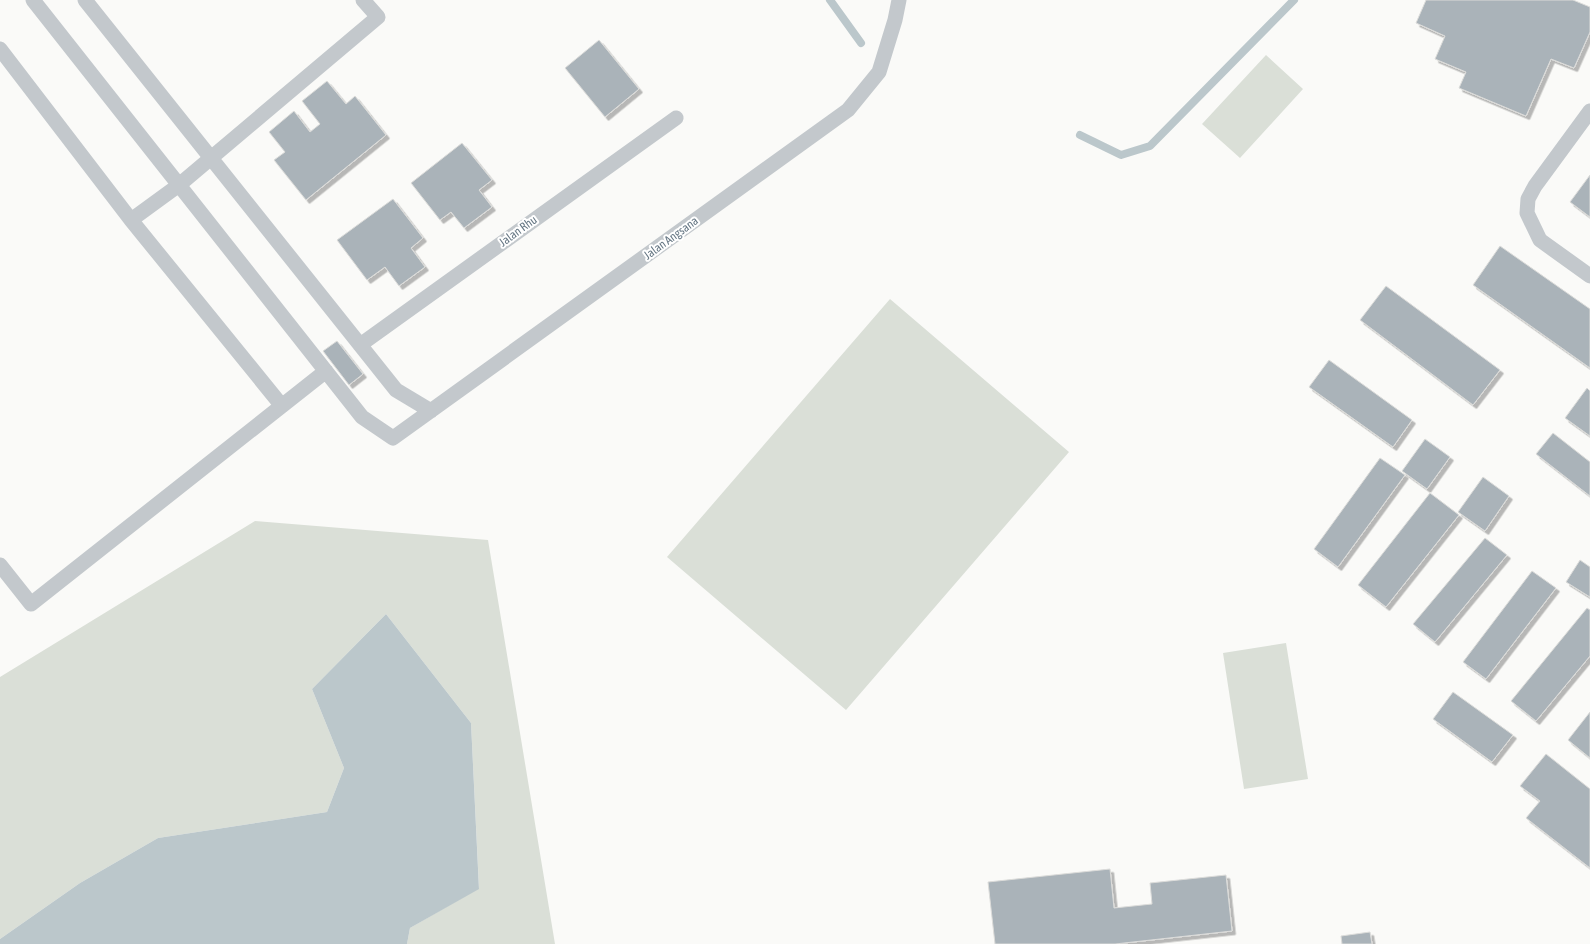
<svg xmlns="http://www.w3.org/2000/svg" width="1590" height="944" viewBox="0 0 1590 944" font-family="'Asap Condensed',sans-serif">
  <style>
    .green { fill: #dadfd7 }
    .water { fill: #bbc7cb }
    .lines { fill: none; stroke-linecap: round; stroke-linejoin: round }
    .stream { stroke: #bbc7cb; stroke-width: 8 }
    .building { fill: #aab3b9; stroke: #dcdcda; filter: url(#shadow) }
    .lane { stroke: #c3c8cc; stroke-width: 15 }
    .labels { text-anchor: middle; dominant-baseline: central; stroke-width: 4; stroke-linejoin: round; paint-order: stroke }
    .street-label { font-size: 12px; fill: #657683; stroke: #fff }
  </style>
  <defs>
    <filter id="shadow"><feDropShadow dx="3.5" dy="3.5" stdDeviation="0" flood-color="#0004"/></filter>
  </defs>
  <rect width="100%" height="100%" fill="#fafaf8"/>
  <path class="green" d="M1266 55 1303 89 1240 158 1202 124Z
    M890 299 1069 452 846 710 667 557Z
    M255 521 488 540 555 944H407L410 928 479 888 471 723 386 614 312 689 344 768 327 812 158 838 80 883 0 939V677Z
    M1286 643 1308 779 1244 789 1223 653Z"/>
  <path class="water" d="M386 614 471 723 479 889 410 928 407 944H0V939L80 883 158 838 327 812 344 768 312 689Z"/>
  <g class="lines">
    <path class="stream" d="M830 0 861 43
      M1080 135 1121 155 1150 146 1294 0"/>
  </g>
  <path class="building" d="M1426 0H1573L1590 7V32L1574 68 1551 59 1526 116 1459 88 1466 72 1435 59 1445 36 1416 23Z
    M599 40 639 89 605 117 565 68Z
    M327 81 346 104 355 96 386 135 306 200 274 160 285 152 269 132 294 111 310 132 320 124 302 101Z
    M462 143 492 180 479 190 492 207 464 228 451 212 440 220 411 183Z
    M1590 175V217L1570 202Z
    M393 199 423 238 411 248 425 267 399 286 385 267 367 280 337 240Z
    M1500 246 1590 309V368L1473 285Z
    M1386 286 1500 370 1473 405 1360 320Z
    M337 341 363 374 349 385 323 351Z
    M1329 360 1412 420 1393 447 1309 387Z
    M1587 388 1590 391V436L1565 418Z
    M1553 433 1590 462V496L1536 454Z
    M1425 439 1450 457 1427 489 1402 471Z
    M1380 458 1405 475 1338 567 1314 549Z
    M1483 477 1509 496 1485 531 1458 512Z
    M1430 493 1459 515 1386 607 1358 585Z
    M1485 538 1507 555 1435 642 1413 624Z
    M1580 560 1590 567V597L1566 582Z
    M1532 571 1556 588 1486 679 1463 662Z
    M1587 608 1590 610V656L1536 721 1511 701Z
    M1453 692 1513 735 1492 762 1433 719Z
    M1590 712V758L1568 740Z
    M1546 754 1590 789V868L1526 818 1540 801 1520 786Z
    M1110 869 1114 908 1152 904 1150 883 1226 875 1232 931 1115 944H995L988 882Z
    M1370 932 1372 944H1342L1341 936Z"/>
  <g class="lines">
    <path class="lane" d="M33 0 362 417 393 438 848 110 879 72 895 20 899 0
      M85 0 396 390 431 411
      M0 49 131 220 282 406
      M1590 111 1535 186 1528 199 1527 213 1540 240 1590 276
      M131 220 179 185 378 17 363 0
      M360 345 676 118
      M0 565 31 604 326 371"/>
  </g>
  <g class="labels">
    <g class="street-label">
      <text transform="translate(518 231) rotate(-36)">Jalan Rhu</text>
      <text transform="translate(671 238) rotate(-36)">Jalan Angsana</text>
    </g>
  </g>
</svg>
